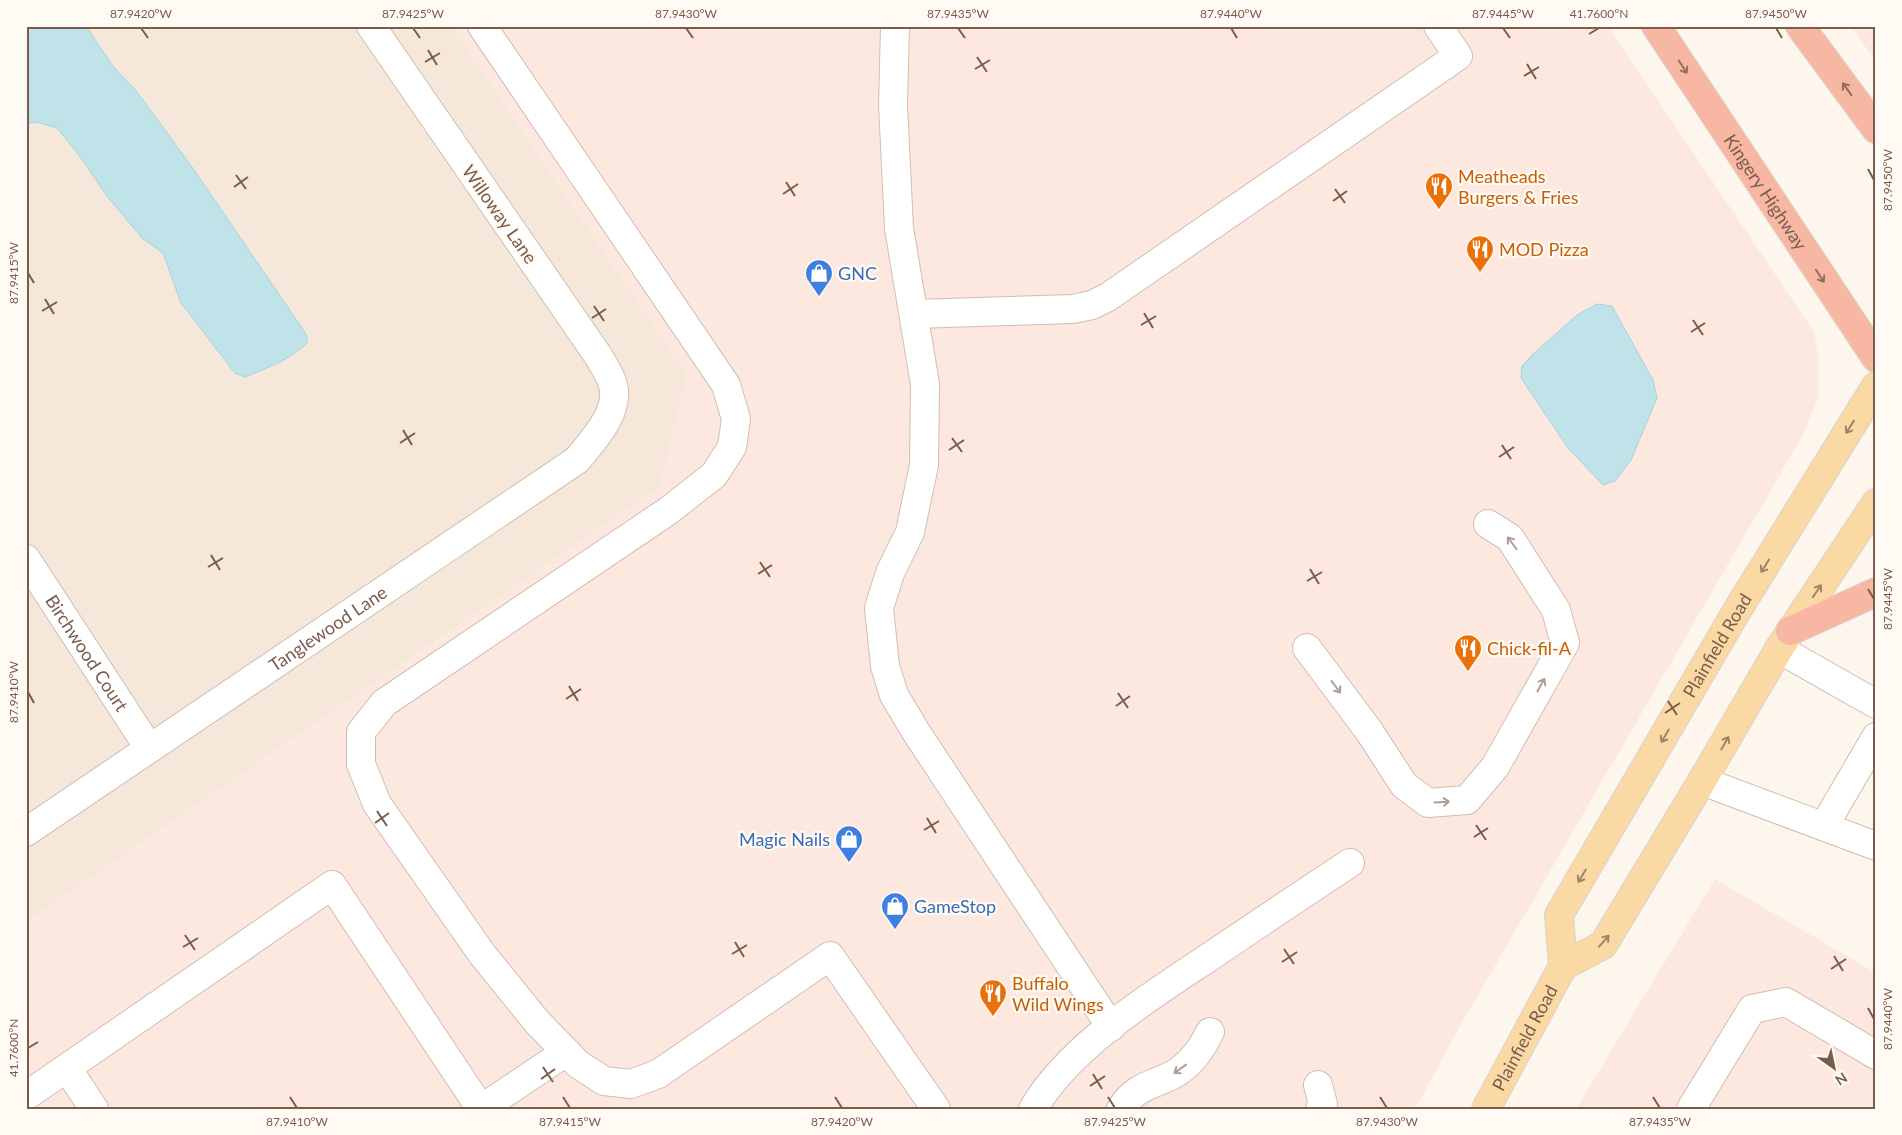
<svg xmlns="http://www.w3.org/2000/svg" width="1902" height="1135" viewBox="0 0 1902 1135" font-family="Lato,sans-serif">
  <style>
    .residential { fill: #f5e8da }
    .commercial { fill: #fde8e0 }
    .water { fill: #bfe3e8; stroke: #a5d3da }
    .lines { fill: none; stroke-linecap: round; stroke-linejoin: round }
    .minor-casing { stroke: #d1beb0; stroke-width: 30 }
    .major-casing { stroke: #dad1cd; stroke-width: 30 }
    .highway-casing { stroke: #dad1cd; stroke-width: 30 }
    .minor { stroke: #fff; stroke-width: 28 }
    .major { stroke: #fbd9a5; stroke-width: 28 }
    .highway { stroke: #f7b7a3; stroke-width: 28 }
    .oneway { stroke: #936e5e }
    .oneway2 { stroke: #a18267 }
    .oneway3 { stroke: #af9d94 }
    .ticks { fill: none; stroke: #7a5c4d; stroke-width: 2 }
    .labels { text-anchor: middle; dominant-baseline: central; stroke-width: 4.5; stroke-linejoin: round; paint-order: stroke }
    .food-label { font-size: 18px; fill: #c56008; stroke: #fffaf3; text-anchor: start }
    .street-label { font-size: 18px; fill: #7a5c4d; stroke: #fffaf3 }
    .shop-label { font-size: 18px; fill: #366cbe; stroke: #fffaf3; text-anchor: start }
    .neatline { fill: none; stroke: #7a5c4d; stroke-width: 2 }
    .ticks-label { font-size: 12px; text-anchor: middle; fill: #7a5c4d }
  </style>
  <rect width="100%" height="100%" fill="#fdf6ec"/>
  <path class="residential" d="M26 26H452L687 375 660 487 26 922Z"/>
  <path class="commercial" d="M452 26H1608L1814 332 1818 355 1819 396 1803 435 1459 1028 1415 1109H26V922L660 487 687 375Z
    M1851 26H1876V62Z
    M1715 879 1876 973V1109H1576Z"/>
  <path class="water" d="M26 26H86L112 65 137 92 192 167 302 328 307 336V343C290 360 267 368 245 377L235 373 181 303 163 253 142 238 107 196 79 155 57 128 37 122 26 124Z
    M1597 304 1612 306 1653 380 1657 398 1631 460 1615 481 1603 485 1568 448 1521 378 1522 366 1532 355 1577 315Z"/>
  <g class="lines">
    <g class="minor-casing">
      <g id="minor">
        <path d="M482 26 726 385 736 419 732 447 714 475 668 511 384 703 361 732V764L377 804 482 954 538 1023 578 1064 604 1081 631 1084 658 1074 830 956 936 1109"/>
        <path d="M895 26 893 105 899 228 925 384 924 465 910 532 890 573 879 608 885 666 894 695 916 732 1111 1027"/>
        <path d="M914 314 1073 309 1092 305 1108 297 1458 56 1438 26"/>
        <path id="s1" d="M26 559 149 748"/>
        <path d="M1307 648 1369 731 1404 785 1428 803 1467 800 1495 767 1565 643 1556 610 1517 549 1510 538 1488 524"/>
        <path d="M1779 649 1876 704"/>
        <path d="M1702 781 1876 846"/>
        <path d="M1824 826 1876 737"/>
        <path id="s2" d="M26 832 577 460C593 440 620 413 613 385 611 376 603 365 599 357L371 26"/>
        <path d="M67 1068 94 1109"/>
        <path d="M1318 1085 1323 1104 1320 1109"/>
        <path d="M26 1096 332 885 481 1109"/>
        <path d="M481 1109 566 1052"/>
        <path d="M1033 1109C1069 1047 1149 997 1208 958 1255 926 1303 894 1350 863"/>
        <path d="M1121 1109C1136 1083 1159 1085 1179 1071 1194 1060 1202 1048 1210 1032"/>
        <path d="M1691 1109 1752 1009 1786 1002 1876 1055"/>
      </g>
    </g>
    <g class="major-casing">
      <g id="major">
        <path d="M1563 966 1603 945 1702 781 1779 649 1876 503"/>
        <path id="s3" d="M1486 1109 1563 966 1559 915 1738 609 1876 386"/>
      </g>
    </g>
    <g class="highway-casing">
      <g id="highway">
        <path id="s4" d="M1656 26 1876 358"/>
        <path d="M1800 26 1876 129"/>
        <path d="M1790 631 1876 592"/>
      </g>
    </g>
    <use href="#minor" class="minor"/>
    <use href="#major" class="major"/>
    <use href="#highway" class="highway"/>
  </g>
  <defs><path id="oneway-shaft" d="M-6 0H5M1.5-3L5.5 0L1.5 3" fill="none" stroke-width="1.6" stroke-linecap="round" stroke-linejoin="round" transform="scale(1.25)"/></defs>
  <g class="oneway">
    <use href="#oneway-shaft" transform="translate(1683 67) rotate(57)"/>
    <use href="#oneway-shaft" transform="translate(1847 89) rotate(-126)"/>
    <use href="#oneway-shaft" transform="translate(1820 276) rotate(57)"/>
  </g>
  <g class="oneway2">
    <use href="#oneway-shaft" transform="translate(1850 427) rotate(122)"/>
    <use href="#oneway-shaft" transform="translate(1765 566) rotate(122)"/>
    <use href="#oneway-shaft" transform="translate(1817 591) rotate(-56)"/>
    <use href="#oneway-shaft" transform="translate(1665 736) rotate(120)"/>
    <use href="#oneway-shaft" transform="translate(1725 743) rotate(-60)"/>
    <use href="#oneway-shaft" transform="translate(1582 876) rotate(121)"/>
    <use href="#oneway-shaft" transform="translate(1604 941) rotate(-49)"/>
  </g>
  <g class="oneway3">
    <use href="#oneway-shaft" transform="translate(1512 543) rotate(-127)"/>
    <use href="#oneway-shaft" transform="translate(1541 685) rotate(-61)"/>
    <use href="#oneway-shaft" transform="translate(1336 687) rotate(53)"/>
    <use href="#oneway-shaft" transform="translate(1442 802) rotate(-3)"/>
    <use href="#oneway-shaft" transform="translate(1180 1069) rotate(144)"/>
  </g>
  <path class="ticks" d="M141 28 148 38M413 28 420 38M686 28 693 38M958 28 965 38M1231 28 1237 38M1503 28 1510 38M1776 28 1782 38M1589 34 1599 28M428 50 437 65M977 57 987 72M425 62 440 53M1527 64 1536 79M975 69 990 60M1524 76 1539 67M1868 169 1874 180M236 175 246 189M786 182 795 196M234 187 248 177M1335 189 1345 203M783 194 798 184M1333 201 1347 191M28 273 34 283M45 299 54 314M594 306 604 321M42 311 57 302M1144 313 1153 328M592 318 606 309M1693 320 1703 335M1141 325 1156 316M1691 332 1705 323M403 430 412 445M952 438 962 452M400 443 415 433M1502 445 1511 459M949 450 964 440M1499 457 1514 447M211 555 220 570M760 562 770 577M208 567 223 558M1310 569 1319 584M758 574 772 565M1307 581 1322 572M1868 589 1874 599M569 686 578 701M28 692 34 703M1118 693 1128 708M566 699 581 689M1668 701 1677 715M1116 706 1130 696M1665 713 1680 703M377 811 387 826M927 818 936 833M375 823 389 813M1476 825 1486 840M924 830 939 821M1474 837 1488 828M185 935 195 950M735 942 744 957M183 947 198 938M1284 949 1294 964M732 954 747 945M1834 956 1843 971M1282 962 1297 952M1831 969 1846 959M1868 1008 1874 1019M28 1048 38 1042M543 1067 553 1082M1093 1074 1102 1089M541 1079 555 1069M1090 1086 1105 1076M290 1097 297 1108M563 1097 570 1108M835 1097 842 1108M1108 1097 1115 1108M1380 1097 1387 1108M1653 1097 1660 1108"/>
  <defs>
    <g id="restaurant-pin" transform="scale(1.4375)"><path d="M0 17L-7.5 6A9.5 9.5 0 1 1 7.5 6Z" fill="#e8710a" stroke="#fffaf3"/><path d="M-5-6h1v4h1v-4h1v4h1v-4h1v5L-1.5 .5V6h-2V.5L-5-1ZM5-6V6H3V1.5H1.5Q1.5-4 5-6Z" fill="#fff"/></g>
    <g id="shop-pin" transform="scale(1.4375)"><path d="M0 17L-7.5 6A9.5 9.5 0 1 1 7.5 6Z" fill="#3f7fe0" stroke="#fffaf3"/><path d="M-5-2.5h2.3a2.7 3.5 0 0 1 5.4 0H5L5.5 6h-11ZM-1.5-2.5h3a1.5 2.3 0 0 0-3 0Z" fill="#fff"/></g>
  </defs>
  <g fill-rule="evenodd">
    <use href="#restaurant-pin" x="1439" y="186"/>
    <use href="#restaurant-pin" x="1480" y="249"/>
    <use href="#shop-pin" x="819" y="273"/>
    <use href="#restaurant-pin" x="1468" y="648"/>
    <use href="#shop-pin" x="849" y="839"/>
    <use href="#shop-pin" x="895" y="906"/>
    <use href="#restaurant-pin" x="993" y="993"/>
  </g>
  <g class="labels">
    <g class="food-label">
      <text x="1458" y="176">Meatheads<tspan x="1458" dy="21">Burgers &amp; Fries</tspan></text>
      <text x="1499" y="249">MOD Pizza</text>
      <text x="1487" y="648">Chick-fil-A</text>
      <text x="1012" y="983">Buffalo<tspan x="1012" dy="21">Wild Wings</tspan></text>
    </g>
    <g class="street-label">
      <text stroke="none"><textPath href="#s4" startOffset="199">Kingery Highway</textPath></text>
      <text transform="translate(500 214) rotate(55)">Willoway Lane</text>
      <text stroke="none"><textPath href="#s2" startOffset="364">Tanglewood Lane</textPath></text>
      <text stroke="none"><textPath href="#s3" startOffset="526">Plainfield Road</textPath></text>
      <text stroke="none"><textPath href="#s1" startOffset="112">Birchwood Court</textPath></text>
      <text stroke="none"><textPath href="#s3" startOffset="81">Plainfield Road</textPath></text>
    </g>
    <g class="shop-label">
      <text x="838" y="273">GNC</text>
      <text x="830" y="839" text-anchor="end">Magic Nails</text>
      <text x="914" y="906">GameStop</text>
    </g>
  </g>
  <rect width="1902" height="1135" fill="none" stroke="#fffaf3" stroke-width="55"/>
  <g transform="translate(1834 1068) rotate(147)" stroke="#fffaf3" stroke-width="4" paint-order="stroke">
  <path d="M0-4L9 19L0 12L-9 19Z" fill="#7a5c4d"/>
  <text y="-8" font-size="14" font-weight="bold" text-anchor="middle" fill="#7a5c4d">N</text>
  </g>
  <rect x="28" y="28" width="1846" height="1080" class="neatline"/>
  <g class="ticks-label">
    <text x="141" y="18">87.9420°W</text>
    <text x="413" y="18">87.9425°W</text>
    <text x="686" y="18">87.9430°W</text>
    <text x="958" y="18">87.9435°W</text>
    <text x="1231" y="18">87.9440°W</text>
    <text x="1503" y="18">87.9445°W</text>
    <text x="1599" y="18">41.7600°N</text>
    <text x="1776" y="18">87.9450°W</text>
    <text transform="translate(1888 180) rotate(-90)" y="4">87.9450°W</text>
    <text transform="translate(14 273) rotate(-90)" y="4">87.9415°W</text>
    <text transform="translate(1888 599) rotate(-90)" y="4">87.9445°W</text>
    <text transform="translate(14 692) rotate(-90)" y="4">87.9410°W</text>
    <text transform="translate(1888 1019) rotate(-90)" y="4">87.9440°W</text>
    <text transform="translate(14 1048) rotate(-90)" y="4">41.7600°N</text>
    <text x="297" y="1126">87.9410°W</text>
    <text x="570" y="1126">87.9415°W</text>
    <text x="842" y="1126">87.9420°W</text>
    <text x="1115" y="1126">87.9425°W</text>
    <text x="1387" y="1126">87.9430°W</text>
    <text x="1660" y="1126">87.9435°W</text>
  </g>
</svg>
